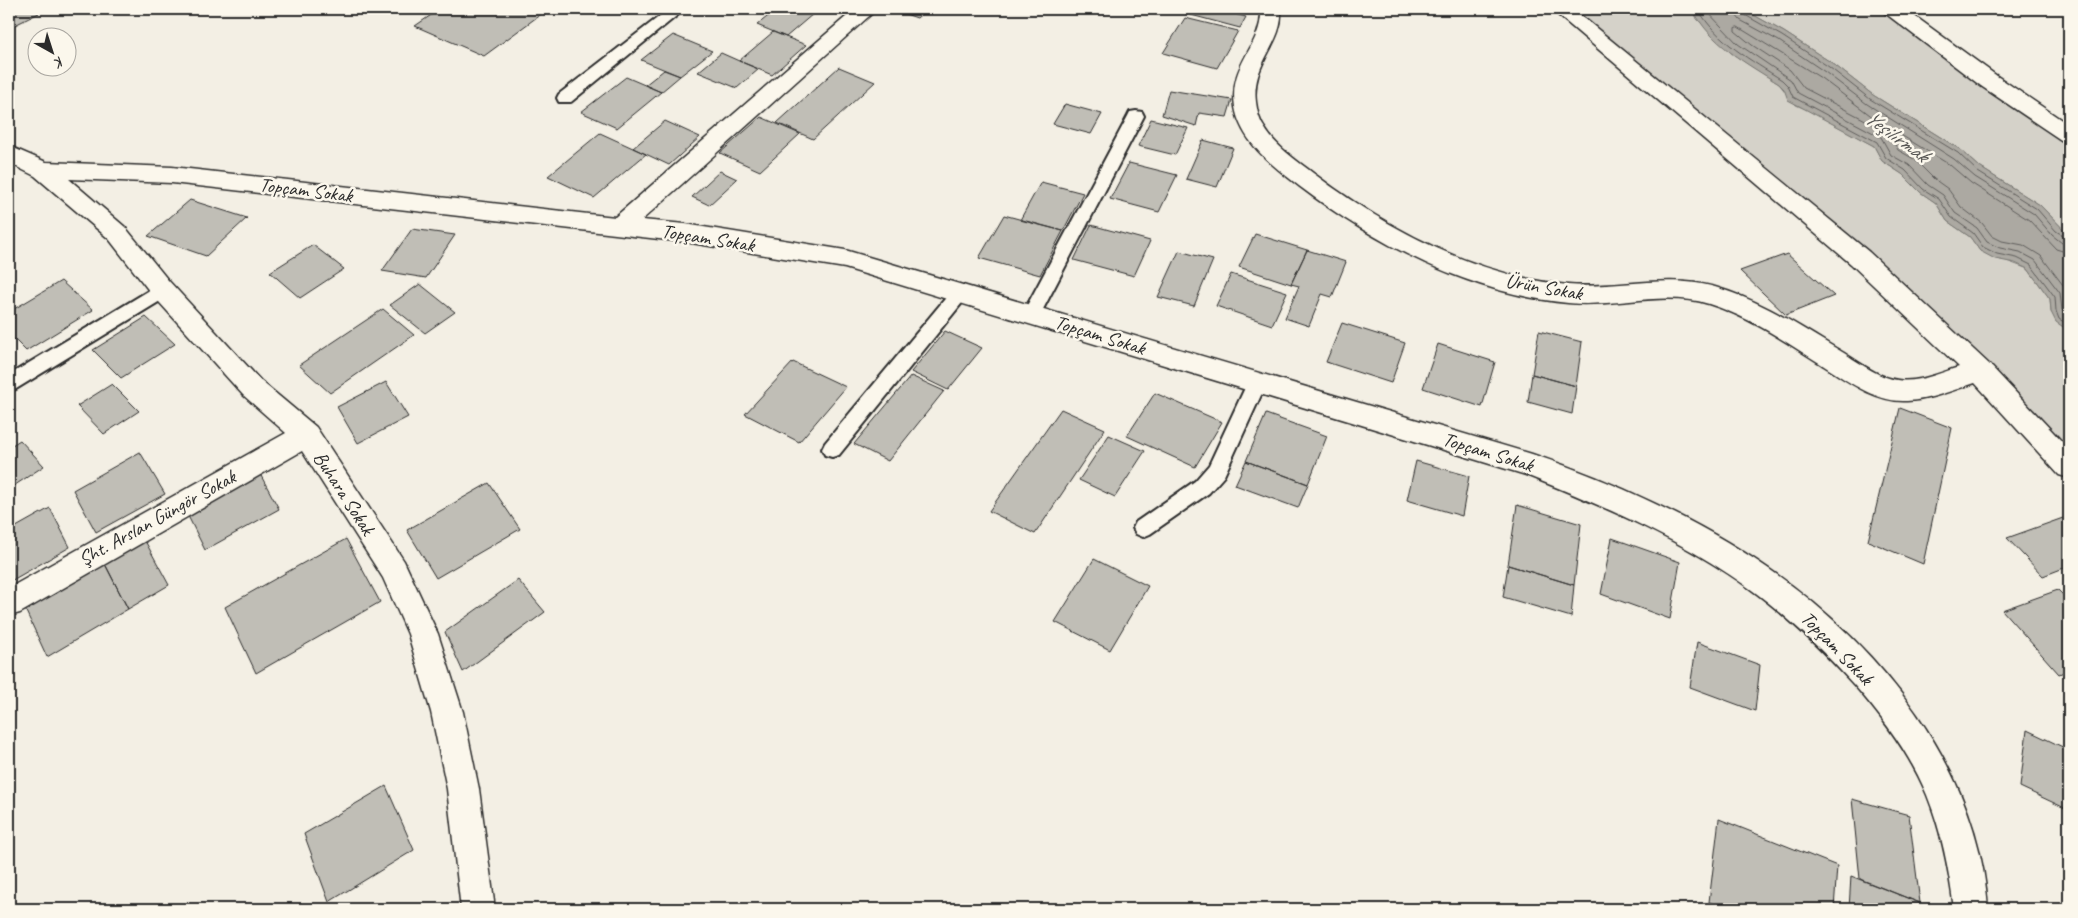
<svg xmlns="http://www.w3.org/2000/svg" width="2078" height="918" viewBox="0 0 2078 918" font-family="Caveat,sans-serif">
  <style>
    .green { fill: #d5d2c9; stroke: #807e7a }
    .water { fill: #aca9a2; stroke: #787772 }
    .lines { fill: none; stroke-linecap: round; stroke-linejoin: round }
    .shore { stroke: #5f5d5b; stroke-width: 1 }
    .building { fill: #c0beb6; stroke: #2b2b2b }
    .lane-casing { stroke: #2b2b2b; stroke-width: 4 }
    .street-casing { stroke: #2b2b2b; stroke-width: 3 }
    .lane { fill: #fbf7ec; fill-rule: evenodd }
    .street { fill: #fbf7ec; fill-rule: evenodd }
    .labels { text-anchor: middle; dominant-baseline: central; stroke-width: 5; stroke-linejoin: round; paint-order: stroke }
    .street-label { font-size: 20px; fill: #2b2b2b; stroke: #fbf7ec }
    .water-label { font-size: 21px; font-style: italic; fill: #585755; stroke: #fbf7ec }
  </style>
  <rect width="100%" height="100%" fill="#f3efe4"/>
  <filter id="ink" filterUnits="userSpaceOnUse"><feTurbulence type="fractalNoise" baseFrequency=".02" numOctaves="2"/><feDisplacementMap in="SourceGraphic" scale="10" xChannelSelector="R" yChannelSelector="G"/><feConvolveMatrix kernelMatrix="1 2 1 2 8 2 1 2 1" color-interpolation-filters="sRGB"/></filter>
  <g filter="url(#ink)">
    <path class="green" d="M1561 9H1693L1697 19 1731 53 1779 84 1796 105 1808 110 1874 146 1882 161 1902 174 1920 192 1936 203 1947 221 1970 237 1980 251 2028 269 2050 299 2051 312 2064 328 2069 331V467L1980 371 1721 141Z
      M1743 9H1892L1989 81 2069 135V235L2040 205 1981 168 1961 150 1873 95 1832 63 1784 32Z"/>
    <path class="water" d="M1693 9H1743L1784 32 1832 63 1873 95 1961 150 1981 168 2040 205 2069 235V331L2056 322 2051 312 2050 299 2028 269 2015 263 1995 259 1980 251 1970 237 1947 221 1936 203 1920 192 1902 174 1882 161 1874 146 1788 100 1784 89 1779 84C1749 65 1708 43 1693 9Z"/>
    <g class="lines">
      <path class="shore" d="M1698 9C1717 42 1751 60 1782 80L1788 86 1793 97 1877 142 1886 158 1905 170 1923 189 1939 199 1951 217 1973 233 1983 247 1997 254 2017 258 2031 265 2055 297 2056 311 2059 319 2069 325
        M1705 9 1738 44 1791 80 1798 93 1881 137 1891 155 1909 165 1928 185 1943 195 1955 213 1977 228 1987 242 2000 248 2020 252 2035 260 2060 293 2062 310 2069 318
        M1735 9 1736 15 1740 20 1779 41 1825 72 1867 104 1954 159 1975 177 2034 214 2052 235 2062 243 2069 245
        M1742 9 1745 15 1782 36 1829 67 1870 99 1958 153 1978 172 2037 209 2056 231 2069 239
        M1738 27 1821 78 1878 121V124L1875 125 1804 88 1790 70 1752 45 1735 31V28Z
        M2069 253 2056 249 2029 220 1971 183 1950 165 1891 129 1887 130 1898 150 1914 159 1934 179 1948 189 1961 207 1982 223 1992 236 2002 241 2023 245 2041 256 2066 289 2069 303"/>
    </g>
    <path class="building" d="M9 9H32L39 13 9 28Z
      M440 9H548L484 56 415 26Z
      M777 9H800L813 14 786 37 757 25Z
      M891 9H927L917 18Z
      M1177 9H1215L1246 17 1240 28 1176 11Z
      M1185 18 1238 31 1217 68 1163 53Z
      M773 32 806 45 772 75 739 61Z
      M673 35 712 51 680 76 641 60Z
      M721 53 739 61 759 69 737 88 698 72Z
      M839 67 875 82 813 139 777 123Z
      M664 70 680 76 661 92 645 85Z
      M626 77 661 92 617 128 581 112Z
      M1169 90 1232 100 1227 117 1199 113 1196 126 1162 115Z
      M1065 104 1102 114 1091 134 1053 124Z
      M761 117 800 134 760 171 720 153Z
      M1151 119 1188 128 1175 155 1138 146Z
      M665 121 700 137 669 165 633 148Z
      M600 133 646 154 594 198 548 176Z
      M1203 140 1233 148 1217 187 1186 179Z
      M1129 163 1177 175 1159 212 1110 199Z
      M720 171 737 179 709 205 692 197Z
      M1041 182 1083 193 1063 231 1020 220Z
      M190 200 247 218 206 256 148 236Z
      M1004 215 1063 231 1040 275 979 258Z
      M1091 225 1150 241 1134 276 1074 260Z
      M412 229 455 235 426 278 382 271Z
      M1255 234 1307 250 1291 284 1239 267Z
      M313 245 344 269 300 298 270 272Z
      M1307 250 1346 262 1332 297 1322 294 1309 326 1285 318 1299 286 1291 284Z
      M1179 251 1213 260 1194 306 1158 297Z
      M1787 254 1834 296 1786 315 1740 271Z
      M1231 274 1287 292 1272 325 1216 306Z
      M61 281 93 310 26 351 9 334V312Z
      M420 284 455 312 425 333 390 305Z
      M383 309 414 335 330 393 299 365Z
      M146 317 175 344 121 378 93 350Z
      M1342 323 1405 343 1391 383 1326 362Z
      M945 331 982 348 948 390 911 372Z
      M1539 331 1582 342 1576 386 1532 374Z
      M1438 344 1495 362 1482 407 1423 388Z
      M793 362 846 387 799 442 745 414Z
      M1532 374 1576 386 1572 414 1528 402Z
      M911 376 944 391 888 461 854 444Z
      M386 382 408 417 358 443 337 407Z
      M112 384 139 411 104 434 77 406Z
      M1155 393 1222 422 1195 467 1127 436Z
      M1900 408 1952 428 1923 564 1868 541Z
      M1061 409 1105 429 1035 534 989 511Z
      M1266 414 1327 436 1308 484 1246 461Z
      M1109 435 1145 451 1115 497 1079 480Z
      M20 440 44 466 9 489V447Z
      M140 452 165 494 96 532 73 490Z
      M1246 461 1308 484 1298 508 1235 485Z
      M1416 461 1469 476 1462 516 1407 500Z
      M260 474 279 509 205 550 187 514Z
      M489 483 520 529 436 578 407 530Z
      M1517 505 1581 524 1574 585 1508 565Z
      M50 508 70 547 9 582V531Z
      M2063 518 2069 524V566L2043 576 2007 538Z
      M1612 538 1680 562 1670 619 1601 594Z
      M144 539 169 585 128 609 104 562Z
      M346 539 380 602 256 673 225 607Z
      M1094 559 1148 586 1110 650 1055 622Z
      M104 562 128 609 47 657 24 607Z
      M1508 565 1574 585 1571 617 1503 597Z
      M518 580 545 612 463 672 445 632Z
      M2058 590 2069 601V670L2059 674 2002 610Z
      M1697 642 1760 665 1755 711 1690 687Z
      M2027 730 2069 750V810L2020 787Z
      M386 786 414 850 329 902 304 834Z
      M1852 799 1909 815 1920 903 1860 879Z
      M1719 819 1837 866 1834 909H1726L1709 902Z
      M1851 876 1920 903V909H1849Z"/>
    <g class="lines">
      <g class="lane-casing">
        <path id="lane" d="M669 9H685L571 102H559L557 98 559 94Z
          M1136 111 1142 112 1144 116 1040 315 1037 320 1031 322 1025 320 1022 315 1128 116 1130 112Z
          M164 283 170 285 173 290 170 295 16 389 9 391V375L158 285Z
          M960 286 966 288 969 293 966 298 839 455 832 457 825 455 822 449 825 443 954 288Z
          M1257 374 1264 377 1267 382 1224 476 1209 493 1150 534 1143 537 1136 534 1133 528 1136 522 1195 481 1209 465 1250 377Z"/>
      </g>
      <g class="street-casing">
        <path id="street" d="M855 9H877L642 220 685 224 845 250 1532 454C1612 481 1699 520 1769 569 1881 647 1979 768 1988 909H1954C1949 870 1942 832 1927 795 1910 754 1884 719 1854 685 1822 650 1788 616 1749 588 1681 539 1603 506 1526 475L845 268 685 242 172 183 69 179 125 227 168 280 261 381 316 427 404 561 438 634 463 712 479 789 495 909H461L447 789 431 712 408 634 383 578 302 451 20 613 9 616V588L286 433 243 395 150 292 109 239 35 176 9 163V146L46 162 172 167 615 217Z
          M1261 9H1281C1284 44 1251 62 1256 102 1257 110 1259 120 1264 127 1275 146 1296 160 1313 173 1386 228 1475 276 1568 285 1618 289 1666 273 1715 287 1760 300 1799 326 1839 350 1856 360 1878 378 1898 380 1918 383 1940 373 1959 367L1851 264 1551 9H1573L1869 252 1989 364 2069 449V478L2059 475 1975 383C1953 390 1930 400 1907 401 1876 403 1846 380 1821 364 1786 342 1750 317 1709 304 1663 290 1615 308 1568 303 1471 294 1375 244 1299 186 1272 165 1241 142 1235 107 1228 62 1263 47 1261 9Z
          M1882 9H1905L1997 76 2069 125V142L2061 140 1981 86 1885 13Z"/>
      </g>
      <use href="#lane" class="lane"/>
      <use href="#street" class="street"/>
    </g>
  </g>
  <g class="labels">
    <g class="street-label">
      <text transform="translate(306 190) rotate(7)">Topçam Sokak</text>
      <text transform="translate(708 238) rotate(9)">Topçam Sokak</text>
      <text transform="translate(1544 287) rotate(10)">Ürün Sokak</text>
      <text transform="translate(1100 335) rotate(17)">Topçam Sokak</text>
      <text transform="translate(1488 452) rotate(17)">Topçam Sokak</text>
      <text transform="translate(344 493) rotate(57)">Buhara Sokak</text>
      <text transform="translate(157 518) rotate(-29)">Şht. Arslan Güngör Sokak</text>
      <text transform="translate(1837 648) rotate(46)">Topçam Sokak</text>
    </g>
    <g class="water-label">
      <text transform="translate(1897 136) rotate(36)">Yeşilırmak</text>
    </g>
  </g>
  <rect width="2078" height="918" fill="none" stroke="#fbf7ec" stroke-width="30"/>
  <rect x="15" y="15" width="2048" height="888" fill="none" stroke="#2b2b2b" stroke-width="2" filter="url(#ink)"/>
  <g transform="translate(52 52) rotate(141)"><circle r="24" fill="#fbf7ec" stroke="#a8a59f"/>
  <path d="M0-4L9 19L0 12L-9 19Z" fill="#2b2b2b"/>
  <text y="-8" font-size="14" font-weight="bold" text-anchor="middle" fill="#2b2b2b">K</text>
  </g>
</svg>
